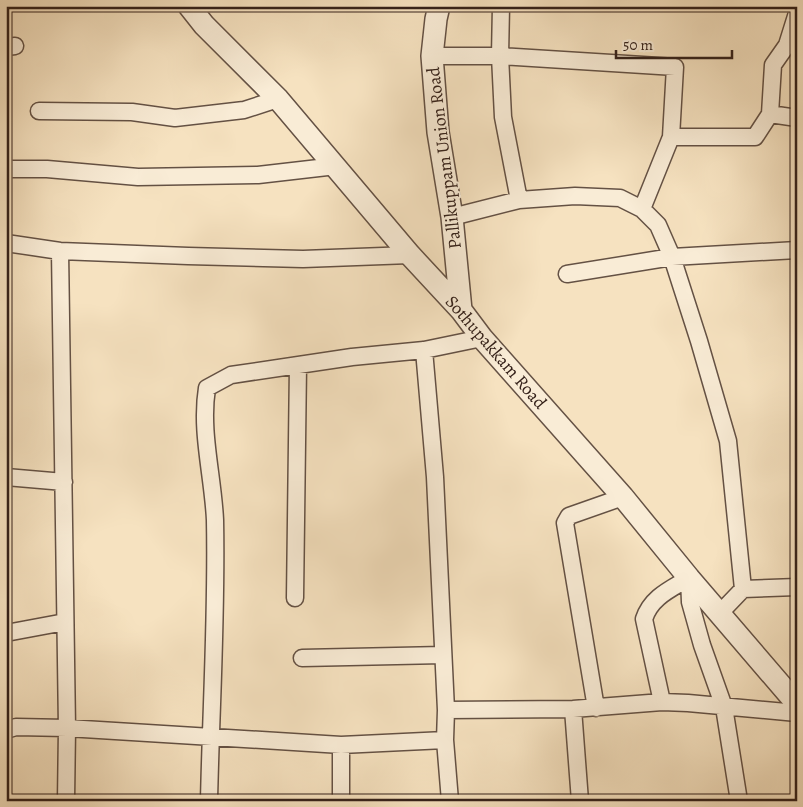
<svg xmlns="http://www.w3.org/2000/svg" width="803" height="807" viewBox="0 0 803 807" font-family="Alegreya,serif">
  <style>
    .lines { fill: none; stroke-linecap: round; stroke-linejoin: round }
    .minor-casing { stroke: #645144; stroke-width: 19 }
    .tertiary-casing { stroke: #645144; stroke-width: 24 }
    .minor { stroke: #f9ecd6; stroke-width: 16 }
    .tertiary { stroke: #f9ecd6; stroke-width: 21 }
    .labels { text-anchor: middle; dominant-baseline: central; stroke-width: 4; stroke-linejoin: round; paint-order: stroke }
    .street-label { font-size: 18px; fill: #34211a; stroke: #f9ecd6 }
  </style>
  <rect width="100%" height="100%" fill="#f6e2c0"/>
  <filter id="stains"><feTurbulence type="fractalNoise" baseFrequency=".004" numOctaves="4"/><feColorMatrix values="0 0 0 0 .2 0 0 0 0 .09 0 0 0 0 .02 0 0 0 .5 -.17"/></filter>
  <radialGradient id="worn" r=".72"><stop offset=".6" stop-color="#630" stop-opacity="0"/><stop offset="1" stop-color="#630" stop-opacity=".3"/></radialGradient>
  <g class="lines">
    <g class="minor-casing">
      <path id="minor" d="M501 6 500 56 503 117 519 200
        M6 47 15 46
        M432 56H500L675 67 671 137 642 209
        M39 111 132 112 175 118 244 110 278 99
        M770 114 797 118
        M671 137H755L770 114 773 65 787 45 797 13
        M6 169H47L138 177 258 175 336 166
        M452 217 519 200 575 196 620 198 642 209 658 225 672 257 699 341 728 441 743 589
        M6 243 60 251 188 256 303 259 410 255
        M60 251 67 728 66 801
        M567 274 672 257 797 250
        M424 350 435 477 446 710 445 740 450 801
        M6 477 64 482
        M689 578 690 602 702 645 724 707 739 801
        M295 598 298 365
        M720 613 743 589 797 587
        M6 633 65 622
        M302 658 443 655
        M662 702 644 619C651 597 671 589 689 578
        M596 708 565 523 569 516 623 497
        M573 709 580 801
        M446 710 573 709 662 702 688 703 797 713
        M6 730 16 727 67 728 341 745 445 740
        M209 801C211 707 217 614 215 520 213 476 200 431 207 388L231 375 352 357 424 350 482 338
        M341 801V745"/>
    </g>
    <g class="tertiary-casing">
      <path id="tertiary" d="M189 6 204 25 278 99 410 255 461 310 482 338 623 497 689 578 797 704
        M439 6 436 19 432 56 438 132 452 217 461 310"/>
    </g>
    <use href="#minor" class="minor"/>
    <use href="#tertiary" class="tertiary"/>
  </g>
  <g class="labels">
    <g class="street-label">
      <text transform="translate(444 158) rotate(-97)">Pallikuppam Union Road</text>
      <text transform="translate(496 352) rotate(49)">Sothupakkam Road</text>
    </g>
  </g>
  <rect width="803" height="807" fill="none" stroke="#f6e2c0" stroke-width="25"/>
  <rect x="8" y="8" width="788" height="792" fill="none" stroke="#34211a" stroke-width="2.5"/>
  <rect x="12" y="12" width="778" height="782" fill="none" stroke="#34211a"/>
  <path d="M616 50v8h116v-8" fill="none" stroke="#34211a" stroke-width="2.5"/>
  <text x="623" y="50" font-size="15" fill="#34211a" stroke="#f9ecd6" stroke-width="4" paint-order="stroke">50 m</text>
  <rect width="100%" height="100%" filter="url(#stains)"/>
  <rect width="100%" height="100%" fill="url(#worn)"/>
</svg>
